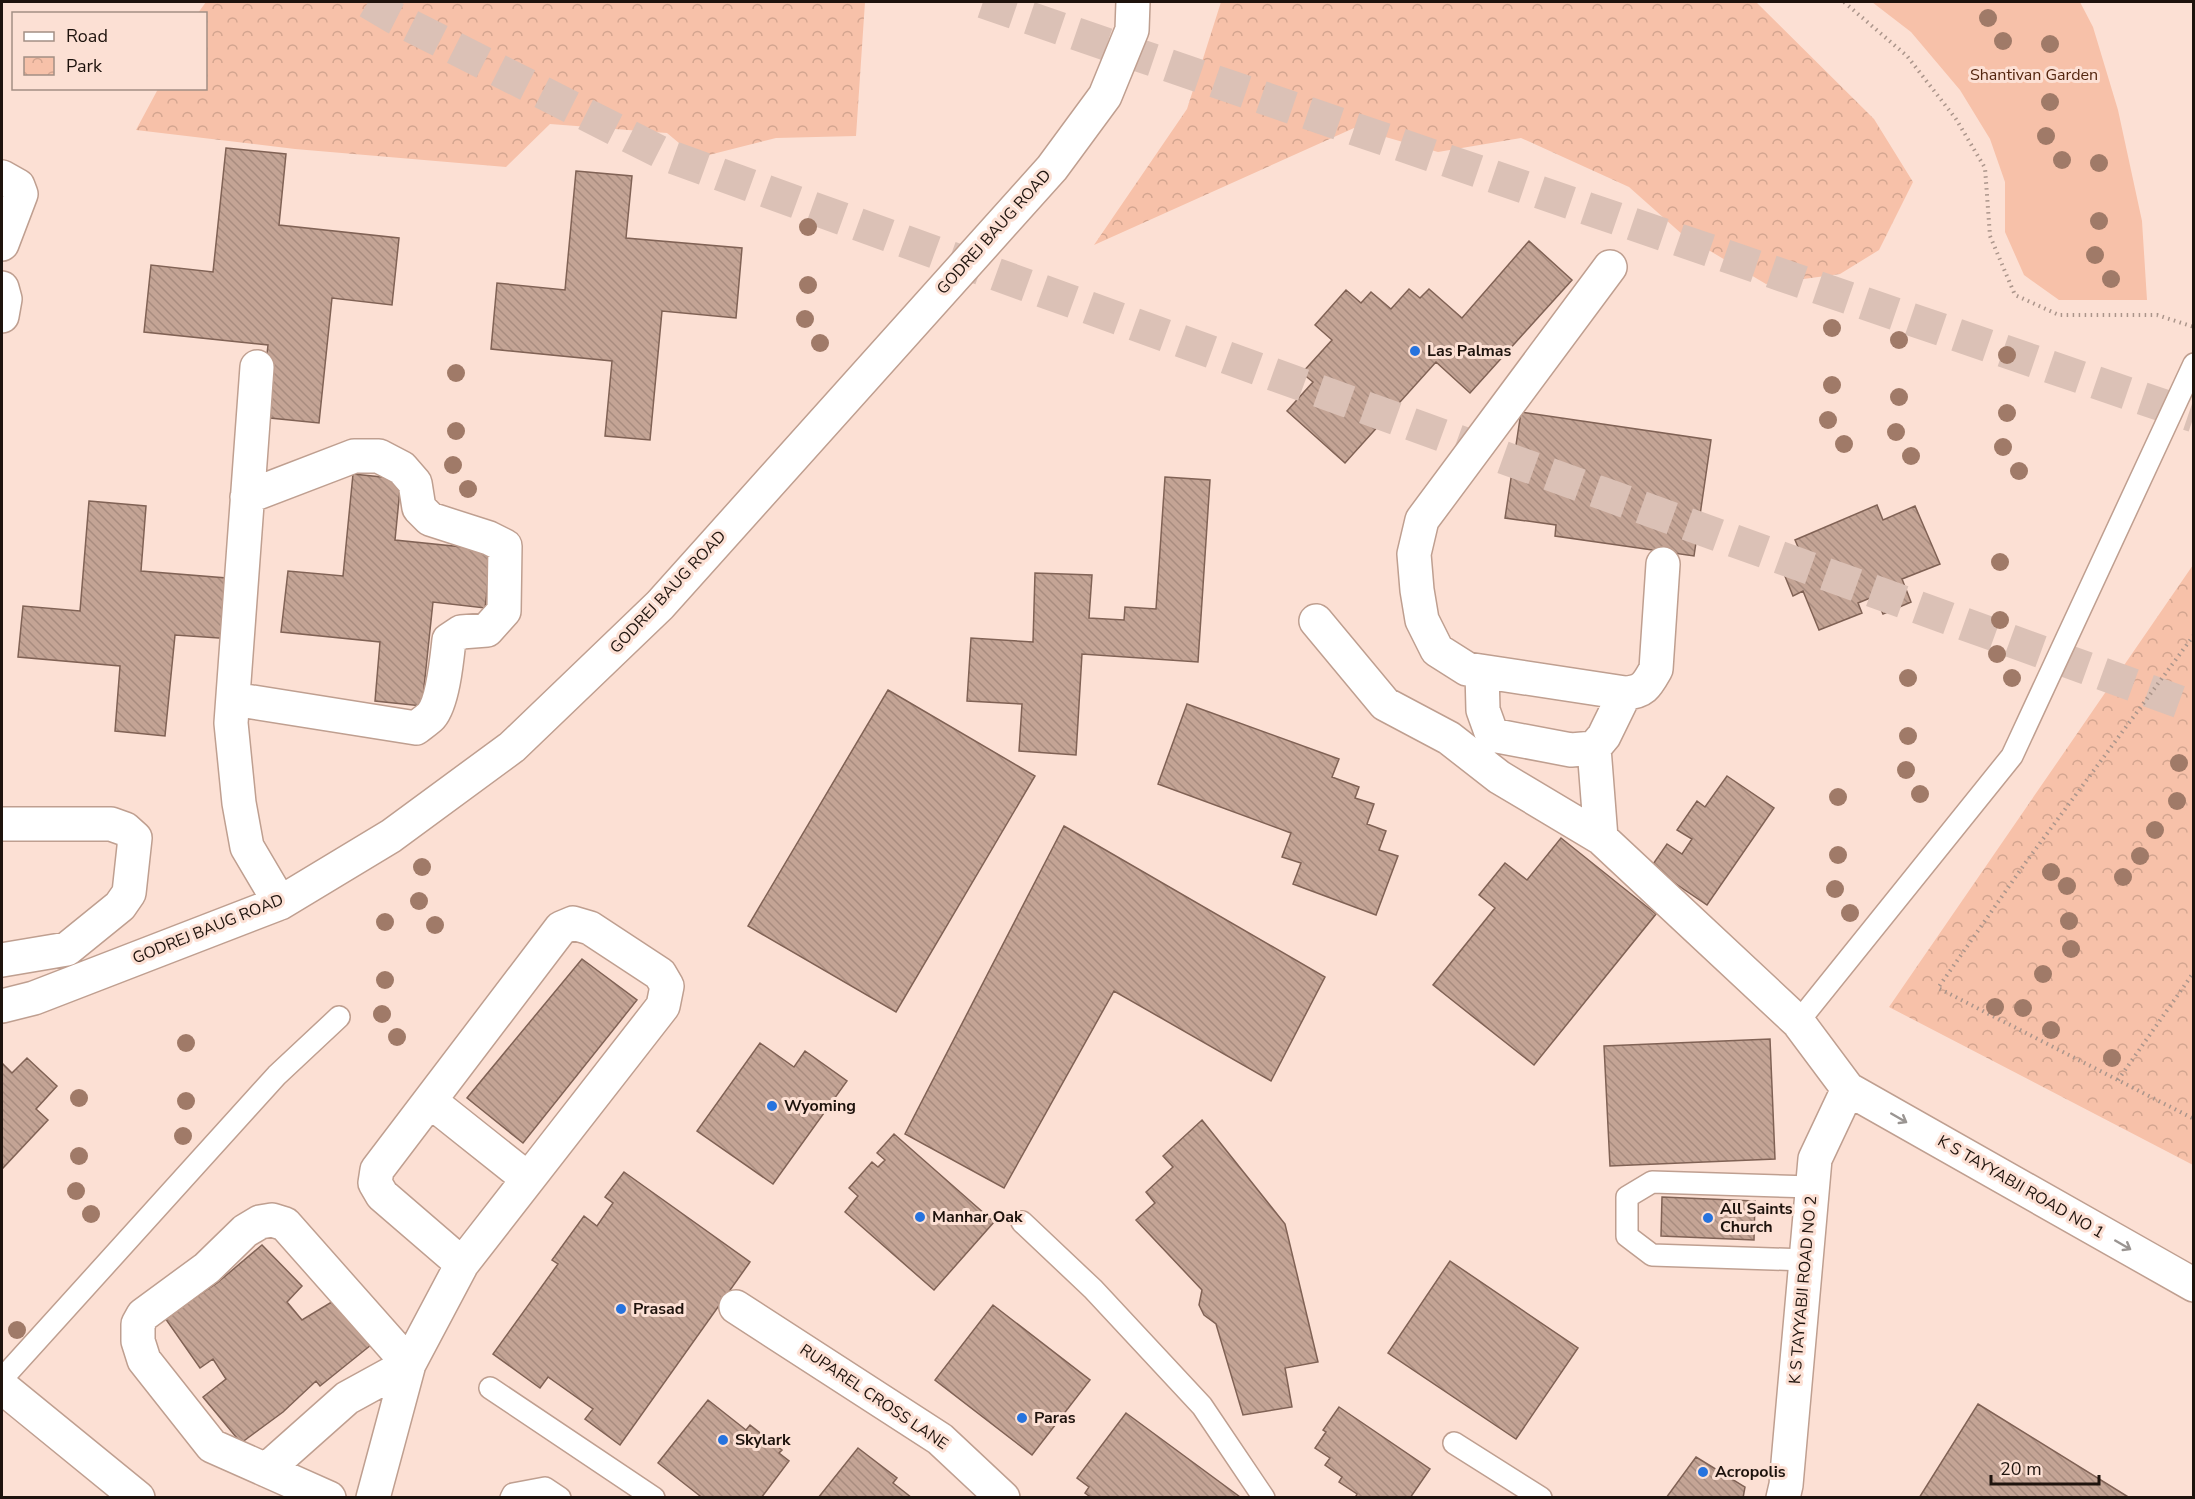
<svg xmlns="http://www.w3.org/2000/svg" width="2195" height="1499" viewBox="0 0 2195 1499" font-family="'Nunito Sans',sans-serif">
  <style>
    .green { fill: #f7c1a9 }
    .park { fill: url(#park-crowns) }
    .building { fill: url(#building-back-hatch); stroke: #806255; stroke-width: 1.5 }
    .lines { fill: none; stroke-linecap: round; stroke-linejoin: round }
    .motorway-tunnel { stroke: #dbc1b6; stroke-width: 33; stroke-dasharray: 33 16; stroke-linecap: butt }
    .service-casing { stroke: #bf9f90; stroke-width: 24 }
    .minor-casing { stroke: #bf9f90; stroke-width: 36 }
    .tertiary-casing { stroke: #bf9f90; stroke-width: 36 }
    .path { stroke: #ab958b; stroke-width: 4; stroke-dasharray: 1.5 4.5; stroke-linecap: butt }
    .service { stroke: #fff; stroke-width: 21 }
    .minor { stroke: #fff; stroke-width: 33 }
    .tertiary { stroke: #fff; stroke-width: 33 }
    .tree { fill: #a07a68 }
    .oneway { stroke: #9a9592 }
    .poi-dot { fill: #2673de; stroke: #fce0d4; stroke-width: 2 }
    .labels { text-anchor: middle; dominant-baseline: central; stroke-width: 6; stroke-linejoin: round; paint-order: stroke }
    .park-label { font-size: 16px; fill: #54260f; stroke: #fce0d4 }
    .street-label { font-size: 16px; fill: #1e130d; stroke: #fce0d4 }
    .poi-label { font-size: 16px; font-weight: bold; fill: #1e130d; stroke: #fce0d4; text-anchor: start }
  </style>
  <defs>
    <pattern id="park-crowns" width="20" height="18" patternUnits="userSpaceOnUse" patternTransform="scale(1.5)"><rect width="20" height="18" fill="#f7c1a9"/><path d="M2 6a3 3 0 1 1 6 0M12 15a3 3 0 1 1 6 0" fill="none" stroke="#d3a590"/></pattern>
    <pattern id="building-back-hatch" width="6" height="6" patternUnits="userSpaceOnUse" patternTransform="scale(1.5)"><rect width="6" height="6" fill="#c4a495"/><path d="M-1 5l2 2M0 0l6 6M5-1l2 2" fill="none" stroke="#a88c7f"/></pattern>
  </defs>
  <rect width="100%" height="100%" fill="#fce0d4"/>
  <path class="green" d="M1872 2H2080L2093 27 2118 110 2142 221 2147 300H2059L2024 275 2005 232V182L1990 139 1960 90 1911 32Z"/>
  <path class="park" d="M206 2H865L856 136 776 138 697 158 667 133 550 124 506 167 295 149 136 130 158 89 206 88V14L198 13Z
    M1221 2H1756L1874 119 1913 182 1879 250 1840 274 1766 284 1683 235 1629 187 1521 138 1438 152 1354 128 1094 245 1187 109Z
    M2193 565V1165L1889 1007Z"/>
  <path class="building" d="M226 148 286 154 279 225 399 238 392 305 332 298 319 423 260 417 268 345 144 332 151 265 213 272Z
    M576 171 632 176 626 238 742 248 736 318 662 311 650 440 605 436 612 361 491 349 497 283 565 290Z
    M1529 241 1572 280 1470 393 1436 362 1345 463 1287 411 1313 382 1302 373 1332 340 1315 325 1346 290 1361 303 1371 292 1391 309 1409 289 1420 298 1429 289 1462 318Z
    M1521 412 1711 440 1694 556 1555 536 1556 525 1505 518Z
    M353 474 401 479 395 540 492 550 485 608 433 602 422 706 375 701 380 642 281 632 288 571 343 576Z
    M1165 477 1210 480 1198 662 1082 654 1076 755 1019 751 1022 704 967 701 971 638 1033 642 1035 573 1092 575 1089 618 1124 620 1125 607 1156 609Z
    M89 501 146 506 141 571 239 579 233 639 175 635 165 736 115 731 120 666 18 657 23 606 80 611Z
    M1877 505 1883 520 1915 506 1940 564 1902 579 1911 602 1883 614 1875 596 1858 603 1862 613 1819 630 1803 591 1793 596 1780 564 1802 556 1795 540Z
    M888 690 1035 776 896 1012 748 926Z
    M1187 704 1339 759 1332 777 1359 787 1355 798 1374 804 1367 824 1386 831 1379 850 1398 856 1376 915 1293 884 1301 863 1282 857 1291 833 1158 784Z
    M1727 776 1774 808 1707 905 1651 867 1667 844 1682 854 1692 839 1677 830 1697 801 1705 807Z
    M1064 826 1325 977 1271 1081 1114 991 1004 1188 905 1134Z
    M1561 838 1656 914 1534 1065 1433 985 1495 908 1479 895 1505 863 1527 880Z
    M582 959 637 1000 523 1143 467 1098Z
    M1770 1039 1775 1159 1610 1166 1604 1046Z
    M760 1043 794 1067 805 1051 847 1081 773 1184 697 1131Z
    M27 1058 57 1086 36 1109 48 1120 2 1169V1066L3 1064 12 1073Z
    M1202 1120 1285 1224 1318 1362 1285 1368 1292 1407 1243 1415 1216 1324 1204 1315 1199 1305 1202 1290 1136 1220 1155 1203 1146 1192 1173 1167 1163 1156Z
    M894 1134 994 1222 934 1290 845 1212 858 1196 849 1188 872 1162 878 1167 885 1160 877 1153Z
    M624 1172 750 1262 620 1445 585 1419 593 1409 548 1377 540 1388 493 1354 558 1264 552 1260 584 1216 597 1226 613 1203 605 1197Z
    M1662 1197 1755 1201 1754 1240 1661 1236Z
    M262 1245 302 1286 287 1302 302 1320 335 1300 371 1345 320 1386 316 1381 283 1412 241 1443 203 1397 226 1379 213 1359 200 1368 165 1318 217 1283Z
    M1450 1261 1578 1348 1516 1439 1388 1353Z
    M993 1305 1090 1380 1032 1455 935 1380Z
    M708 1400 746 1430 750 1425 782 1450 779 1453 789 1461 761 1498H698L700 1496 658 1463Z
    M1978 1404 2130 1498H1919Z
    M1339 1407 1430 1469 1410 1498H1355L1357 1494 1339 1482 1342 1477 1325 1465 1330 1458 1315 1448 1326 1432 1323 1430Z
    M1126 1413 1240 1497 1092 1498 1085 1493 1089 1487 1077 1478Z
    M858 1448 897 1478 893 1483 912 1498H818Z
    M1696 1457 1745 1487 1743 1498H1666Z"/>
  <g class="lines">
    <path class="motorway-tunnel" d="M368 2 395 18 666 155 2194 707
      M983 2 2194 416"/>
    <g class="service-casing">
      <path id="service" d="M1798 1022 2012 756 2194 364
        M1022 1222 1093 1289 1202 1406 1264 1498
        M1806 1260 1652 1255 1627 1236V1197L1652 1182 1812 1187
        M2 1379 277 1075 339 1017
        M490 1388 654 1498
        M1454 1443 1541 1498
        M511 1498 513 1494 545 1488 560 1498"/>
    </g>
    <g class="minor-casing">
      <path id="minor" d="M2 177 18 186 21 194 2 244
        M1610 267 1422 520 1414 554 1417 590 1422 620 1437 650 1467 669 1625 693C1644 692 1647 685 1656 669L1663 564
        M2 288 5 299 2 316
        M257 367 231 723 239 803 247 847 280 903
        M1316 621 1385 704 1449 738 1499 777 1601 838 1798 1022 1848 1089 2194 1285
        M1482 672 1483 710 1492 735 1571 750 1594 748 1604 736 1625 693
        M233 699 416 728C421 724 427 720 431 716 443 702 447 658 449 640L461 632 487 630 504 611 505 546 489 538 430 519 419 508 415 483 402 468 379 456H354L247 497
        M1594 748 1601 838
        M2 824H111L125 829 135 838 129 893 120 906 67 949 2 960
        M2 1006 34 998 280 903 391 836 512 747 660 605 1052 168 1105 96 1132 30 1133 2
        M430 1101 528 1179
        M736 1307 940 1439 1003 1498
        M266 1470 347 1398 409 1364 285 1224 272 1220 260 1222 245 1231 207 1268 143 1315 138 1324V1341L144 1360 212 1446 329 1498
        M373 1498 409 1364 462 1264 663 1006 667 986 660 974 590 928 573 923 561 928 377 1170 375 1183 382 1195 462 1264
        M1783 1498 1786 1485 1815 1159 1848 1089"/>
    </g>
    <g class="tertiary-casing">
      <path id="tertiary" d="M2 1387 138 1498"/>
    </g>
    <path class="path" d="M1844 2 1907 56 1956 119 1985 168 1990 236 2015 295 2059 315H2157L2194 327
      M2194 635 2026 862 1938 988 2194 1119
      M2118 1080 2194 972"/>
    <use href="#service" class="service"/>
    <use href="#minor" class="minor"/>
    <use href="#tertiary" class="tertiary"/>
  </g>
  <g class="tree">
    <circle cx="1988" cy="18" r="9"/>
    <circle cx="2003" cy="41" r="9"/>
    <circle cx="2050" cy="44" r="9"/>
    <circle cx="2050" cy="102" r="9"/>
    <circle cx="2046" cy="136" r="9"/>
    <circle cx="2062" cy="160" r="9"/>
    <circle cx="2099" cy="163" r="9"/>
    <circle cx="2099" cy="221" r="9"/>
    <circle cx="808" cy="227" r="9"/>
    <circle cx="2095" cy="255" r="9"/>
    <circle cx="2111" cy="279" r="9"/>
    <circle cx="808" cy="285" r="9"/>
    <circle cx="805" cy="319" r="9"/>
    <circle cx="1832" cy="328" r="9"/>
    <circle cx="1899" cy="340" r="9"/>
    <circle cx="820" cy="343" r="9"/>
    <circle cx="2007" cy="355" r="9"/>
    <circle cx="456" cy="373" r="9"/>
    <circle cx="1832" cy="385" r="9"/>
    <circle cx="1899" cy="397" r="9"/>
    <circle cx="2007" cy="413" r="9"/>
    <circle cx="1828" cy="420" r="9"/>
    <circle cx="456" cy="431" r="9"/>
    <circle cx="1896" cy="432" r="9"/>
    <circle cx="1844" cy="444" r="9"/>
    <circle cx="2003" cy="447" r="9"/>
    <circle cx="1911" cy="456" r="9"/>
    <circle cx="453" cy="465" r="9"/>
    <circle cx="2019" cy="471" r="9"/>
    <circle cx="468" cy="489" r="9"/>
    <circle cx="2000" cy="562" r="9"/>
    <circle cx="2000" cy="620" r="9"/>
    <circle cx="1997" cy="654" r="9"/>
    <circle cx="1908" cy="678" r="9"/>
    <circle cx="2012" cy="678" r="9"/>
    <circle cx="1908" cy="736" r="9"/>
    <circle cx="2179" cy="763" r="9"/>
    <circle cx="1906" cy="770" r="9"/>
    <circle cx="1920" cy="794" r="9"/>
    <circle cx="1838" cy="797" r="9"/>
    <circle cx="2177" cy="801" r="9"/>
    <circle cx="2155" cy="830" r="9"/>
    <circle cx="1838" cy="855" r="9"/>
    <circle cx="2140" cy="856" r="9"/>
    <circle cx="422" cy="867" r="9"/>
    <circle cx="2051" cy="872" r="9"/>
    <circle cx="2123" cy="877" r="9"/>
    <circle cx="2067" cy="886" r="9"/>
    <circle cx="1835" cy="889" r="9"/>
    <circle cx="419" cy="901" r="9"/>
    <circle cx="1850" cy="913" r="9"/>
    <circle cx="2069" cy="921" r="9"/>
    <circle cx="385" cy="922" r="9"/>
    <circle cx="435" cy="925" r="9"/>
    <circle cx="2071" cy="949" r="9"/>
    <circle cx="2043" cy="974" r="9"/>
    <circle cx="385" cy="980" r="9"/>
    <circle cx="1995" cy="1007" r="9"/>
    <circle cx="2023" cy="1008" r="9"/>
    <circle cx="382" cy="1014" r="9"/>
    <circle cx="2051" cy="1030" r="9"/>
    <circle cx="397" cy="1037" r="9"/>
    <circle cx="186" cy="1043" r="9"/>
    <circle cx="2112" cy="1058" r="9"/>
    <circle cx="79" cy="1098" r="9"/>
    <circle cx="186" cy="1101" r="9"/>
    <circle cx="183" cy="1136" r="9"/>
    <circle cx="79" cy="1156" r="9"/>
    <circle cx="76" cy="1191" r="9"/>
    <circle cx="91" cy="1214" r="9"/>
    <circle cx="17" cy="1330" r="9"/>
  </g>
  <defs><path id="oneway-shaft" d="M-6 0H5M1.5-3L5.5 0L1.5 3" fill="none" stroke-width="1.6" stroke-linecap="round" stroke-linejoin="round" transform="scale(1.5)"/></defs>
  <g class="oneway">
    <use href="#oneway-shaft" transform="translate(1899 1118) rotate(30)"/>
    <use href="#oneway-shaft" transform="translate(2123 1245) rotate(30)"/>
  </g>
  <g class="poi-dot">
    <circle cx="1415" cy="351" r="6"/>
    <circle cx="772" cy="1106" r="6"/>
    <circle cx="920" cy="1217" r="6"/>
    <circle cx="1708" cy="1218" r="6"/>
    <circle cx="621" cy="1309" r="6"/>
    <circle cx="1022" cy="1418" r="6"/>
    <circle cx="723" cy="1440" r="6"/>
    <circle cx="1703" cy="1472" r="6"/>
  </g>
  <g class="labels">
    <g class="park-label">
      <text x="2034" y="75">Shantivan Garden</text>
    </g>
    <g class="street-label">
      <text transform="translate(994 232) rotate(-48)">GODREJ BAUG ROAD</text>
      <text transform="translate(668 592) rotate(-47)">GODREJ BAUG ROAD</text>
      <text transform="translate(208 929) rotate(-22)">GODREJ BAUG ROAD</text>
      <text transform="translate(2021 1187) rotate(30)">K S TAYYABJI ROAD NO 1</text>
      <text transform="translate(1803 1290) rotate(-85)">K S TAYYABJI ROAD NO 2</text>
      <text transform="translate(874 1397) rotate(34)">RUPAREL CROSS LANE</text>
    </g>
    <g class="poi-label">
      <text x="1427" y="351">Las Palmas</text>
      <text x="784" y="1106">Wyoming</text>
      <text x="1720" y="1209">All Saints<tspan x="1720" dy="18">Church</tspan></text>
      <text x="932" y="1217">Manhar Oak</text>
      <text x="633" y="1309">Prasad</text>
      <text x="1034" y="1418">Paras</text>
      <text x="735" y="1440">Skylark</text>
      <text x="1715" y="1472">Acropolis</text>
    </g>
  </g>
  <rect width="2195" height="1499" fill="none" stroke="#1e130d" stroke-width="6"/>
  <rect x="12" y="12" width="195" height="78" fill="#fce0d4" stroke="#a38e84" stroke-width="1.5"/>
  <rect x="24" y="32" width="30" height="9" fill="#ffffff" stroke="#a38e84" stroke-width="1.5"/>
  <text x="66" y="42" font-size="18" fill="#1e130d">Road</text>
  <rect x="24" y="57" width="30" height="18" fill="url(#park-crowns)" stroke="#a38e84" stroke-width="1.5"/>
  <text x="66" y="72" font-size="18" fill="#1e130d">Park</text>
  <path d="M1991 1475v9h108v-9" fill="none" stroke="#1e130d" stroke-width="3"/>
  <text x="2000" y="1475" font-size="18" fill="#1e130d" stroke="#fce0d4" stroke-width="4.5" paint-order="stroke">20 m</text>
</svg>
